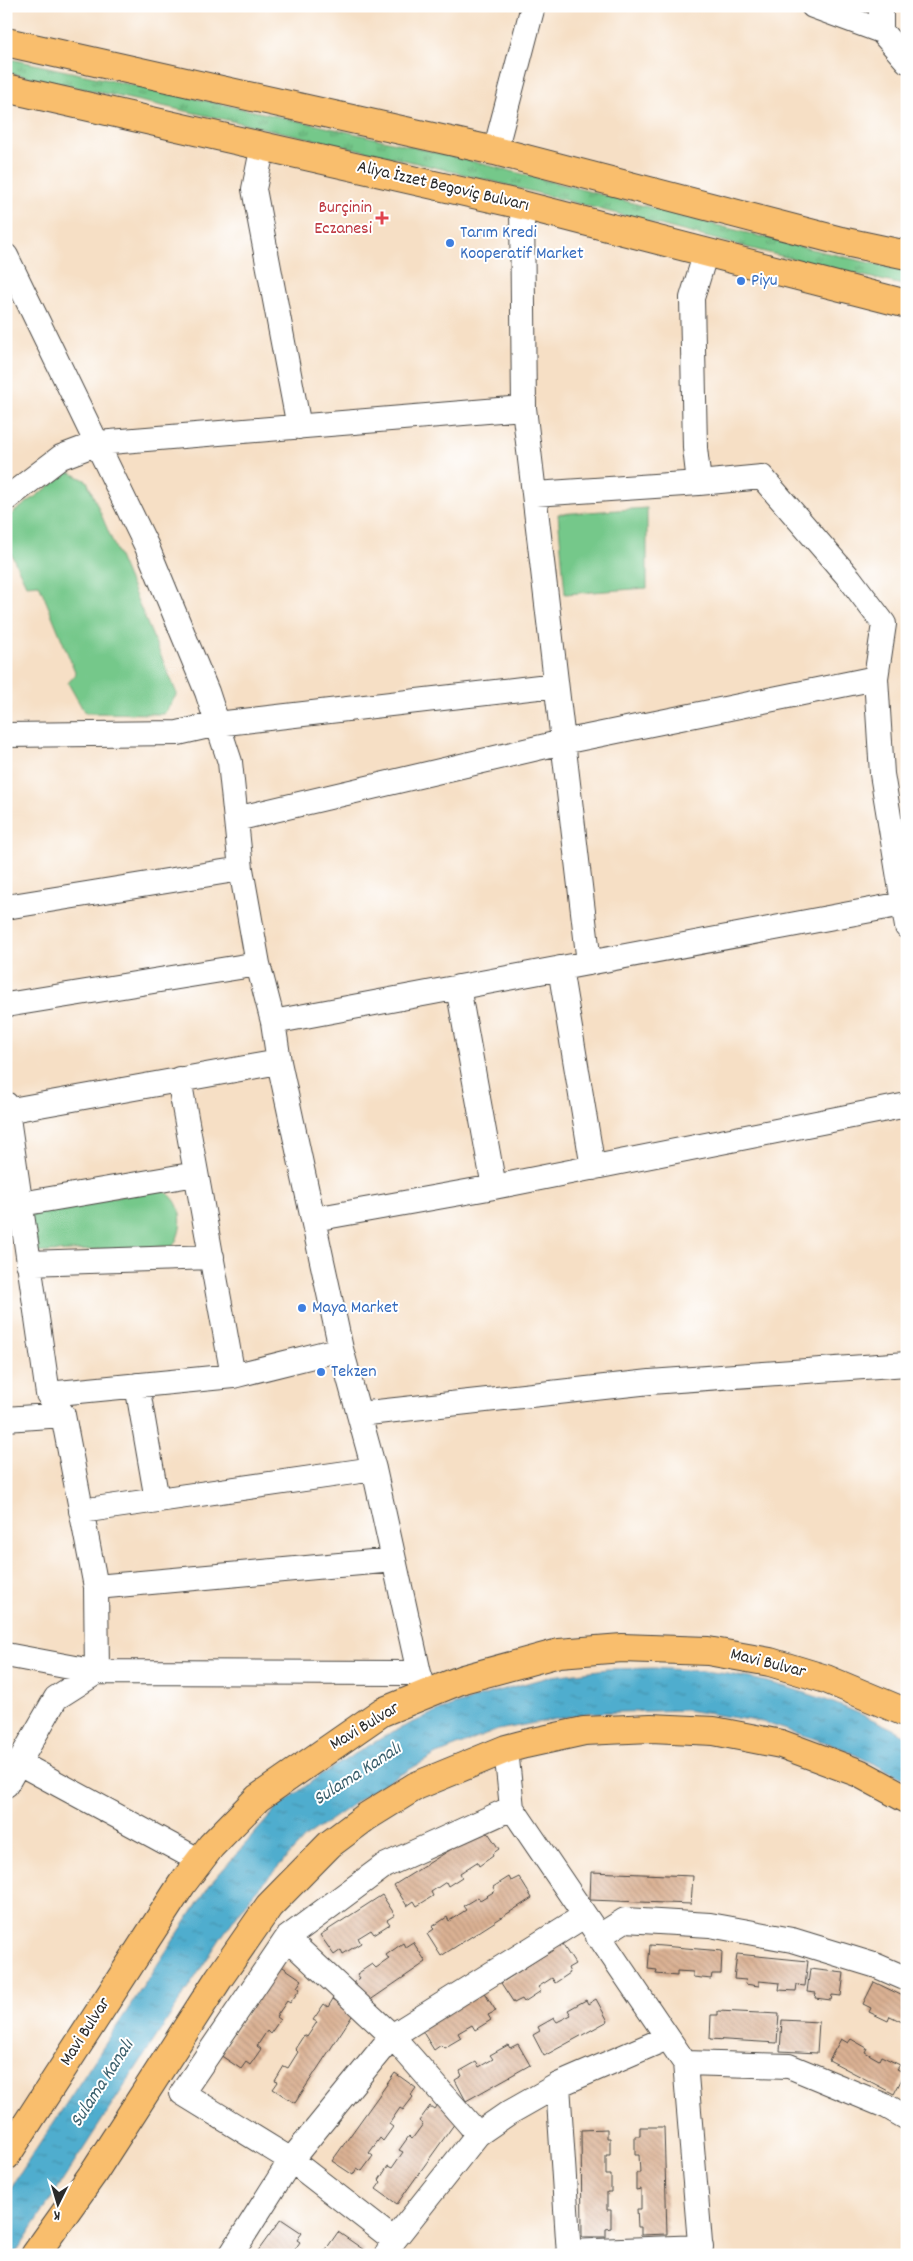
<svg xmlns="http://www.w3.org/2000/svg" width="913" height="2261" viewBox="0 0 913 2261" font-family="Dekko,sans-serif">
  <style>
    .grass { fill: url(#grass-tufts); stroke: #507a5a }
    .park { fill: #75c88a; stroke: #507a5a }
    .water { fill: url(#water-ripples); stroke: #3e6c7c }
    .building { fill: url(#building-back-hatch) }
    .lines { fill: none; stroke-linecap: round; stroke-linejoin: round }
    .minor-casing { stroke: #494642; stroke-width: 26 }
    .major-casing { stroke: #494642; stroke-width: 30 }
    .minor { stroke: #fff; stroke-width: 24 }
    .major { stroke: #f9be6d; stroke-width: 28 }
    .health-dot { fill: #e0444e; stroke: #fff; stroke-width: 2 }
    .shop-dot { fill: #3f7fe0; stroke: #fff; stroke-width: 2 }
    .labels { text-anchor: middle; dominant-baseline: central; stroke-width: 4; stroke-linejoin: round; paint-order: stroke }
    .street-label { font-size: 18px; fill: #2b2b2b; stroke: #fff }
    .health-label { font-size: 18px; fill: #be3a42; stroke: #fff; text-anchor: end }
    .shop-label { font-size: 18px; fill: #366cbe; stroke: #fff; text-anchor: start }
    .water-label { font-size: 19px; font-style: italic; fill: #3a5f6c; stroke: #fff }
  </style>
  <defs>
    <pattern id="grass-tufts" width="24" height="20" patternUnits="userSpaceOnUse" patternTransform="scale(1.25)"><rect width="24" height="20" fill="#75c88a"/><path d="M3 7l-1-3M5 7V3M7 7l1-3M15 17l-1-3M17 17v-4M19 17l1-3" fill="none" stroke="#60a371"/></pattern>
    <pattern id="water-ripples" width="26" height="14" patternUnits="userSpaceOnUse" patternTransform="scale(1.25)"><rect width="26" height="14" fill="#50adce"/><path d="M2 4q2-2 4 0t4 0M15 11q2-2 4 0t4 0" fill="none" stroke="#438da7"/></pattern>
    <pattern id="building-back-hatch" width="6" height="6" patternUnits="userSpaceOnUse" patternTransform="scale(1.25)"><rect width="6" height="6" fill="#dab193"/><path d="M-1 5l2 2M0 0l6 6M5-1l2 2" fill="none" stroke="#bb987f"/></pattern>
  </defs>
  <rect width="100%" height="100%" fill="#fff"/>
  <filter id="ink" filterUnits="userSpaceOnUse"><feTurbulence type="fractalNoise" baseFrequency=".02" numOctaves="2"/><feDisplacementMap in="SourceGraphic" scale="10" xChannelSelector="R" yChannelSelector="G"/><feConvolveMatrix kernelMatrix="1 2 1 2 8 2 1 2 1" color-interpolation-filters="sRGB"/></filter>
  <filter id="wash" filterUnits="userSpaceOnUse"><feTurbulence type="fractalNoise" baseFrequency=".0096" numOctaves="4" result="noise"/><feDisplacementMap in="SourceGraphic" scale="20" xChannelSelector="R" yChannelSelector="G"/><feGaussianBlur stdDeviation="1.12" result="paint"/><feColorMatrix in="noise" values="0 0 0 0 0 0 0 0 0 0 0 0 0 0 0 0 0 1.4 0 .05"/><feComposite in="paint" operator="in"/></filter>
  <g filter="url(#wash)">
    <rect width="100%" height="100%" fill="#f6dfc5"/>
    <path class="grass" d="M6 58C167 93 328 125 487 165 627 200 766 241 907 271V286C764 254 624 215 483 179 325 140 165 107 6 72Z"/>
    <path class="park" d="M69 472 87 481 177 694 164 714 85 713 68 683 76 674 39 584 26 585 6 543V518Z
      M647 508V588L565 594 558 514Z
      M162 1190C184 1200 185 1228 173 1246L29 1253 22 1210Z"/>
    <path class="water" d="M655 1668C677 1670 699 1670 720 1673 786 1682 848 1706 907 1736V1780L837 1746 762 1722 686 1710 588 1713 498 1730 437 1754 373 1790 305 1838 251 1896 222 1936 19 2248 14 2255H6V2195L211 1883 277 1808 320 1775 390 1733 441 1710 491 1693 552 1676 607 1669Z"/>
    <g id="blocks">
      <path class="building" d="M485 1828 499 1849 492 1854 493 1856 479 1866 477 1862 460 1873 462 1877 448 1886 446 1882 431 1892 433 1896 417 1906 414 1901 407 1906 394 1885Z
        M591 1872 693 1876 691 1904 590 1900Z
        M509 1877 511 1881 519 1877 532 1898 441 1956 427 1934 434 1929 432 1927 447 1917 449 1921 466 1910 463 1906 478 1897 480 1900 495 1891 493 1887Z
        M382 1895 395 1915 387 1920 390 1924 374 1934 371 1930 358 1938 361 1943 343 1954 341 1950 334 1955 320 1935Z
        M413 1942 426 1962 366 2003 353 1983 360 1978 357 1974 372 1964 376 1968 389 1959 386 1955 403 1943 405 1947Z
        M562 1944 575 1964 568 1968 570 1973 555 1983 552 1978 538 1987 541 1991 524 2002 522 1999 514 2003 501 1983Z
        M650 1945 722 1951 721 1974H712L711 1979 693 1977V1972L677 1971V1976L656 1974 657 1970 648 1969Z
        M737 1954 808 1961 805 1986 797 1985 796 1991 779 1990 780 1983 759 1981V1986L745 1984 746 1980 734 1979Z
        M280 1965 302 1980 297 1987 300 1989 290 2003 287 2001 276 2017 280 2020 270 2034 267 2031 257 2046 261 2049 250 2065 246 2062 241 2069 220 2055Z
        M810 1969 844 1973 841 1996 832 1995 831 2000 815 1998 816 1993 807 1992Z
        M874 1982 907 1998V2030L902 2028 904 2023 890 2016 888 2021 869 2012 871 2008 863 2004Z
        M483 1991 496 2011 488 2015 491 2020 475 2030 472 2025 458 2033 461 2038 444 2048 441 2045 434 2050 421 2029Z
        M333 1999 354 2013 295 2103 273 2089 278 2082 275 2081 284 2066 288 2068 298 2052 295 2049 304 2035 307 2037 317 2022 313 2020 324 2004 328 2007Z
        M596 1999 608 2021 544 2056 533 2035 540 2031 538 2027 554 2018 557 2022 571 2015 568 2010 586 2000 588 2004Z
        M718 2011 779 2014 777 2043 710 2039 711 2015H718Z
        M782 2020 819 2022 817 2053 780 2051Z
        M841 2039 848 2043 851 2039 867 2048 865 2052 879 2060 881 2056 900 2065 897 2069 905 2073 894 2094 829 2060Z
        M518 2044 530 2065 466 2101 455 2080 462 2076 460 2071 476 2062 479 2067 493 2059 490 2055 508 2045 510 2048Z
        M395 2073 416 2088 411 2095 413 2097 403 2110 400 2108 389 2124 393 2127 383 2141 380 2138 369 2153 373 2156 362 2171 357 2168 353 2175 332 2161Z
        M439 2102 460 2116 397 2204 376 2189 381 2182 379 2180 388 2166 392 2168 403 2152 399 2150 409 2136 412 2139 423 2124 419 2121 430 2106 434 2109Z
        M640 2127H664L667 2234 641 2235V2227H638L637 2209H641V2189L636 2190V2173H640L639 2155H635V2136H640Z
        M607 2129V2138H610V2155H606V2175H611V2192H607V2210H611V2228L606 2229V2237H582L581 2130Z
        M281 2219 302 2233 297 2240 300 2242 291 2255H255Z
        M338 2232 364 2250 361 2255H322Z"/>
    </g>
  </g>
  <g filter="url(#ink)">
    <use href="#blocks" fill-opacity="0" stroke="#494642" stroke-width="1"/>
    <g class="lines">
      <g class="minor-casing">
        <path id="minor" d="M813 6 881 31
          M881 6V31L907 61
          M263 145 254 189 299 427
          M495 151 533 6
          M522 205 524 408 589 963
          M706 252 692 298 695 448 699 483 762 477 850 579 884 624 876 678 882 774 907 927
          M6 256 147 547 207 692 230 762 241 869 258 964 273 1022 279 1062 341 1349 374 1469 419 1673 426 1694
          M535 494 699 483
          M6 499 61 457 98 443 524 408
          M6 735 178 733 217 724 556 685
          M236 819 563 742 876 678
          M6 907 241 869
          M560 968 593 1168
          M458 987 494 1187
          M6 1005 258 964
          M273 1022 903 904
          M179 1079 233 1376
          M6 1104 48 1394 63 1415 96 1587 97 1672 56 1698 6 1785
          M6 1111 279 1062
          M21 1204 196 1174
          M314 1219 494 1187 907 1105
          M28 1263 212 1257
          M137 1385 157 1500
          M48 1394 233 1376 341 1349
          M359 1414 650 1382 907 1364
          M6 1419 63 1415
          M81 1511 374 1469
          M96 1587 394 1560
          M6 1655 97 1672 419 1673
          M506 1749 512 1808 685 2063 701 2255
          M19 1763 200 1861
          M598 1937 625 1920 710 1925 792 1940 877 1966 907 1979
          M287 1938 392 2036 478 2134
          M685 2063 789 2066 888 2107 907 2118
          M558 2085 569 2255
          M394 2240 291 2160 182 2093 287 1938 384 1866 512 1808
          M569 2252 701 2247
          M231 2255 291 2160 392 2036 584 1916
          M386 2255 394 2240 478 2134 507 2114 558 2085 667 2038"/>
      </g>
      <g class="major-casing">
        <path id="major" d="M6 42 495 151 841 241 907 255
          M6 88 522 205 907 304
          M6 2156 182 1884 211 1846 258 1798 382 1712 463 1679 559 1653 622 1648 708 1651 770 1662 826 1679 907 1713
          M35 2255 92 2175 219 1978 269 1906 330 1844 366 1817 416 1786 506 1749 525 1744 584 1731 651 1728 714 1731 781 1744 859 1773 907 1799"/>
      </g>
      <use href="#minor" class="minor"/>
      <use href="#major" class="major"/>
    </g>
  </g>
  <path class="health-dot" d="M379.5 210.5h5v5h5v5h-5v5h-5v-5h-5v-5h5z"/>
  <g class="shop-dot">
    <circle cx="450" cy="243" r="5"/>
    <circle cx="741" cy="281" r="5"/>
    <circle cx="302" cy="1308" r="5"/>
    <circle cx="321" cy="1372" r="5"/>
  </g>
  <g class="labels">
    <g class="street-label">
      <text transform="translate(443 187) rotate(13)">Aliya İzzet Begoviç Bulvarı</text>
      <text transform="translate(768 1664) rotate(14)">Mavi Bulvar</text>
      <text transform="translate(365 1727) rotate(-31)">Mavi Bulvar</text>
      <text transform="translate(86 2032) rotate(-57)">Mavi Bulvar</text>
    </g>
    <g class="health-label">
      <text x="372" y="208">Burçinin<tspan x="372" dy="21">Eczanesi</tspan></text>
    </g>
    <g class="shop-label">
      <text x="460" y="233">Tarım Kredi<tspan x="460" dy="21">Kooperatif Market</tspan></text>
      <text x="751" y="281">Piyu</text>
      <text x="312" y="1308">Maya Market</text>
      <text x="331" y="1372">Tekzen</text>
    </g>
    <g class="water-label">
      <text transform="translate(358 1775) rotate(-33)">Sulama Kanalı</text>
      <text transform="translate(103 2084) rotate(-57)">Sulama Kanalı</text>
    </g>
  </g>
  <rect width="913" height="2261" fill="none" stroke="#fff" stroke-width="25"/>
  <g transform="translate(58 2204) rotate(185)" stroke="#ffffff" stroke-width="4" paint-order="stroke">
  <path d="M0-4L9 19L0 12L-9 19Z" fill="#2b2b2b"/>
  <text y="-8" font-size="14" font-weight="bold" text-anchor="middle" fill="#2b2b2b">K</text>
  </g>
</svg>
